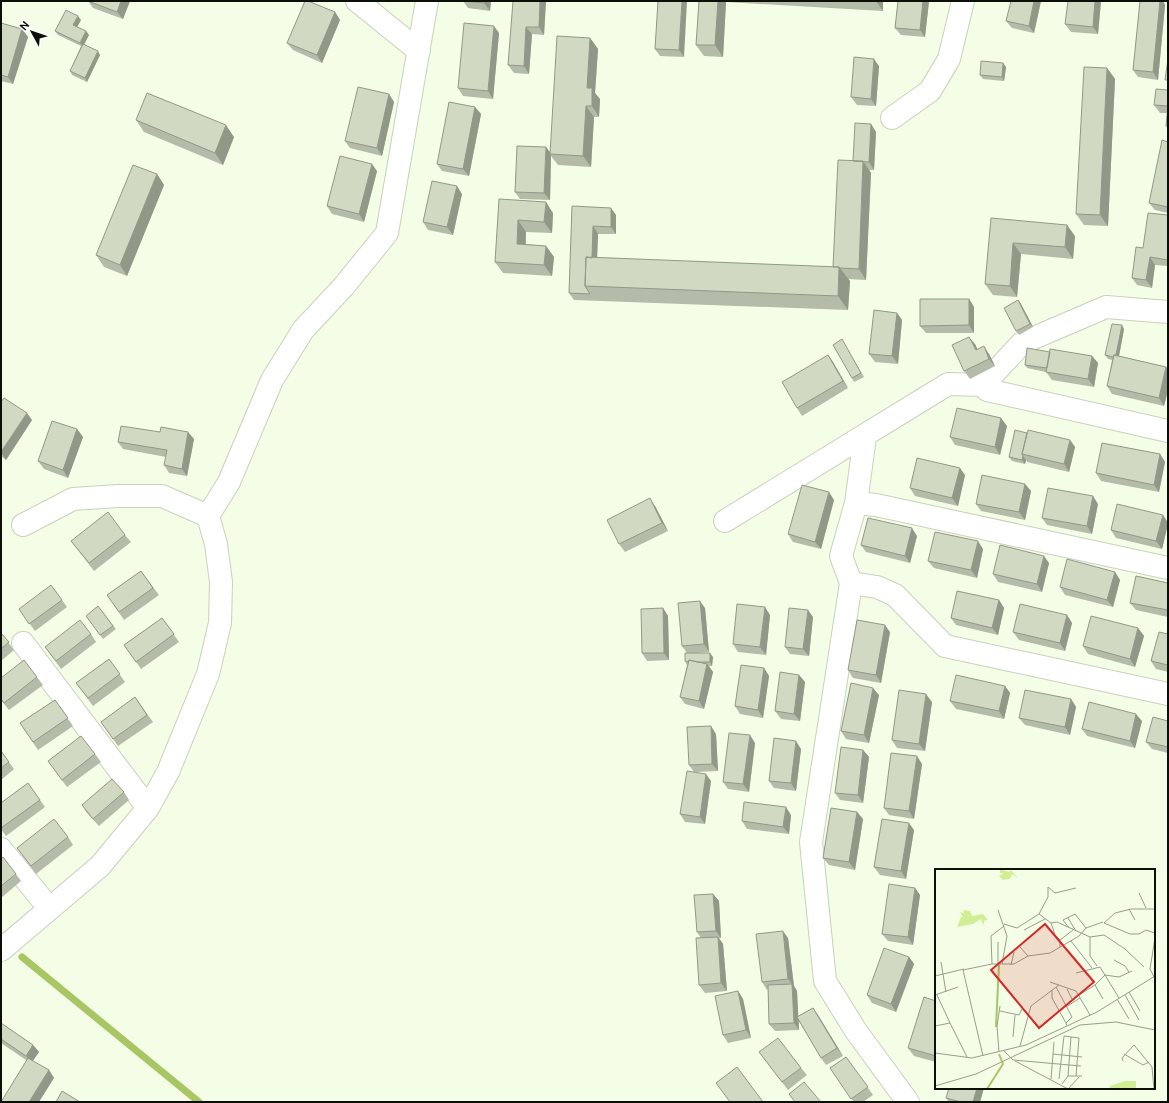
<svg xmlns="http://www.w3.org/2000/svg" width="1169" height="1103" viewBox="0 0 1169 1103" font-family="Ubuntu,sans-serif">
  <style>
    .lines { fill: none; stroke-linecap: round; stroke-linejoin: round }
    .stream { stroke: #a9c665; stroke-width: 7 }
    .minor-casing { stroke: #c9d1bb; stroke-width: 24 }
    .minor { stroke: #fff; stroke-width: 22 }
    .wall { fill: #b4bba8 }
    .shaded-wall { fill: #929888 }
    .building { fill: #d1d9c3; stroke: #929888 }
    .inset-river { fill: none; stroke: #a9c665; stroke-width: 2 }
    .inset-road { fill: none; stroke: #979e8d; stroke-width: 1 }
    .view { fill: #d62828; fill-opacity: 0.15; stroke: #d62828; stroke-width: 2 }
    .inset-edge { fill: none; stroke: #0c0f08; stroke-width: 2 }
  </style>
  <rect width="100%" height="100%" fill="#f4fde6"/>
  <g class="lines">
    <path class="stream" d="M22 957 199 1102"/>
    <g class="minor-casing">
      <path id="minor" d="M357 1 419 51
        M892 118 930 91 949 59 963 1
        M983 385 987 390 1168 431
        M865 437 856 503 841 556 851 583 811 842 825 981 856 1031 908 1102
        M856 503 876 505 1168 568
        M725 521 948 384 983 385 1022 343 1106 307 1168 312
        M23 525 73 499 118 496H162L208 516
        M851 583 877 587 895 595 945 646 1168 694
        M23 643 148 808
        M1 849 49 908
        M1 950 100 866 148 808 168 772 208 674 220 623 221 582 216 544 208 516 229 482 272 380 303 330 344 286 387 233 427 1"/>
    </g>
    <use href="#minor" class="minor"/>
  </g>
  <path class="wall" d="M88 1H130L123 19 93 8Z
    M463 1H491L490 11 468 8Z
    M513 1H546L544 35 532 34 529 74 514 73 508 65Z
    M658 1 684 57 660 56 655 49Z
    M699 1H883V11L726 2 723 57 704 56 696 45Z
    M898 1H929L925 37 901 35 895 28Z
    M1041 1 1034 33 1012 28 1006 21Z
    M1101 1 1098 34 1071 32 1065 24Z
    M1140 1H1163L1165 5 1158 80 1138 77 1133 70Z
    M335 12 340 20 322 63 293 50 287 43Z
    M81 20 77 27 86 31 89 35 84 44 100 55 87 82 72 75 70 71 81 46 58 35 55 31Z
    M1 23 22 29 28 37 13 84 1 81Z
    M499 33 493 99 463 96 458 88Z
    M590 38 598 49 595 93 600 99 599 117H594L591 167 558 165 551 156 550 200 520 199 515 192 546 147 550 152Z
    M1003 63 1006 67 1004 81 983 79 980 75Z
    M879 66 876 106 857 105 851 97Z
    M1107 68 1115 79 1108 226 1084 225 1076 214Z
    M1168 90V129L1166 126 1167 113H1160L1154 105Z
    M389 94 394 102 382 156 350 148 345 141Z
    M475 107 481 114 469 176 442 171 437 164Z
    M136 120 234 137 223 165 144 132Z
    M871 124 876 132 874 170H869L871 173 866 280 848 279 850 281 848 310 574 300 569 293 572 206 616 215V234H598L597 258 833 267 853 161Z
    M1168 142V213L1155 210 1149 203Z
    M377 171 364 222 332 214 327 206Z
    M157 174 164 185 127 276 104 267 96 255Z
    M462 194 453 235 428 230 423 222Z
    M499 199 553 213 552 233 526 232V244L546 246 554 257 552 276 503 273 495 262Z
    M1168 215V266L1155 265 1152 288 1137 285 1132 278 1143 248Z
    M991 218 1075 236 1073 259 1021 254 1017 297 993 295 985 284Z
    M969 299 974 307V333H926L920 326Z
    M1018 300 1021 304 1033 327 1019 335 1016 331Z
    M897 313 902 320 898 364 875 362 869 354Z
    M1124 329 1119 356 1166 367 1168 369V390L1164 406 1112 394 1107 386 1112 360 1108 359 1105 355Z
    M844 343 864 377 854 382 852 378Z
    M975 344 977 349 989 354 995 366 970 379 964 371Z
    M1050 352 1092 356 1098 363 1094 387 1052 380 1046 372 1027 368 1025 365Z
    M828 355 833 362 848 388 802 416 797 408Z
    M1 402 32 420 6 460 1 456Z
    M1007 426 1000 455 955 445 950 437Z
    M77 429 83 437 68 478 44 469 38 461Z
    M1027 433 1070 440 1075 447 1069 472 1027 462 1026 460 1025 464 1012 461 1009 457Z
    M194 439 187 476 169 473 164 465 166 457 123 449 118 442Z
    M1160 454 1165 462 1159 492 1101 481 1096 473Z
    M965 475 958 506 915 496 910 488Z
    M1025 484 1031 491 1025 520 981 511 976 504Z
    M834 500 821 549 793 542 788 534Z
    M1098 504 1092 534 1047 525 1042 518Z
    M655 506 668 531 625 552 619 544Z
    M1163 515 1168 523V524L1162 549 1116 538 1111 530Z
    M125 535 131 542 94 571 71 541Z
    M917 536 910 563 866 552 861 545Z
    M983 549 977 578 934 568 928 561Z
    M1049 563 1042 592 998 582 993 574Z
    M141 571 159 595 124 620 107 595Z
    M1115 572 1120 580 1113 607 1065 595 1060 587Z
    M1168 583V617L1136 610 1130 603Z
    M62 600 67 607 35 631 19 609Z
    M999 600 1004 608 998 635 956 625 951 618Z
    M98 606 116 629 103 639 86 616Z
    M663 608 668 616 669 660 647 661 642 653Z
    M705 608 709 652 696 653 713 657 712 666H709L713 672 704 709 685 704 680 697 687 665 685 661 687 653 682 646Z
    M770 615 766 655 738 652 733 644Z
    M1067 615 1072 623 1065 651 1019 640 1013 632Z
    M813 617 809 656 790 654 785 647Z
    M162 618 179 642 141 669 124 645Z
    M1138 628 1144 636 1135 667 1088 654 1083 646Z
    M890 632 881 683 853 678 848 670Z
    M1 633 14 650 1 661Z
    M91 634 96 642 61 669 45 647Z
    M1168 634V672L1156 669 1151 661Z
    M109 659 125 682 93 706 76 683Z
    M764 668 769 676 763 718 740 714 735 706Z
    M799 675 805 682 800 721 781 719 775 711Z
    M37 677 43 685 9 710 1 700V678Z
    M1005 686 1010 693 1004 719 956 709 950 701Z
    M879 695 869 743 846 739 841 731Z
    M135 697 153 722 118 746 101 722Z
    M1071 699 1076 707 1070 735 1025 725 1019 718Z
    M55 700 73 726 38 750 20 723Z
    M932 702 925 751 897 748 892 740Z
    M1142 721 1135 748 1087 736 1082 729Z
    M1168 721V753L1152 749 1146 742Z
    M716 734 718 771 696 772 711 781 705 824 685 822 680 814 694 772 689 765Z
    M755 743 749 792 728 789 723 782Z
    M801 749 796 791 774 788 769 781Z
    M863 750 869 757 863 803 840 800 835 793Z
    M1 751 14 769 1 780Z
    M95 754 101 762 67 787 48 761Z
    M922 764 914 819 889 815 884 808Z
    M28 783 45 807 6 836 1 829V803Z
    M124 792 129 800 99 826 87 813 82 805Z
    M857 812 863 819 855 870 829 865 823 858Z
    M791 815 789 834 747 829 742 821Z
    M914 830 906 879 880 875 874 867Z
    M68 837 73 845 36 874 17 848Z
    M1 859 16 874 21 881 1 898Z
    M915 888 920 895 913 945 888 941 882 934Z
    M713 894 719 901 721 938H719L723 944 727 991 705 993 699 985 701 938 697 932Z
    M788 938 794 986 797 991 798 1016 813 1008 818 1015 843 1056 826 1065 821 1058 799 1021V1030L775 1031 769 1024 768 989 767 990 762 982Z
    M909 957 914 964 896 1012 872 1003 867 995Z
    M738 991 743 999 751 1038 728 1043 723 1035Z
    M936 1001V1062L914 1056 908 1048Z
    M1 1023 33 1045 39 1052 33 1061 49 1070 54 1078 26 1060 1 1043Z
    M759 1052 801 1068 807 1075 788 1090Z
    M846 1057 873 1095 863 1102H854L830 1068Z
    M949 1088H984L980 1102H949L946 1098Z"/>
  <path class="shaded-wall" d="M121 1H130L123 19 117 12Z
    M485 1H491L490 11 484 3Z
    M540 1H546L544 35 539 27Z
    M682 1H687L684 57 679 50Z
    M718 1H725L726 2 723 57 715 45Z
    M876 1H883V11Z
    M923 1H929L925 37 920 30Z
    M1034 1H1041L1034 33 1029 26Z
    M1095 1H1101L1098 34 1093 27Z
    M1160 1H1163L1165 5 1158 80 1153 72Z
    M335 12 340 20 322 63 317 55Z
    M78 16 81 20 76 29 73 25Z
    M494 26 499 33 493 99 488 91Z
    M526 27 532 34 529 74 524 66Z
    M22 29 28 37 13 84 8 77Z
    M86 31 89 35 83 47 80 43Z
    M590 38 598 49 595 93 600 99 599 117 592 106 587 88Z
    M98 51 100 55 87 82 85 78Z
    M874 59 879 66 876 106 871 99Z
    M1003 63 1006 67 1004 81 1002 77Z
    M1107 68 1115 79 1108 226 1100 215Z
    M389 94 394 102 382 156 377 148Z
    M586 106 594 117 591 167 583 156Z
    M475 107 481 114 469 176 463 169Z
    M871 124 876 132 874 170 869 162Z
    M226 125 234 137 223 165 215 153Z
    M546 147 551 154H550L551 156 550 200 544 193Z
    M863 161 871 173 866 280 859 269Z
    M372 164 377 171 364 222 359 214Z
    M157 174 164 185 127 276 120 265Z
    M457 186 462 194 453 235 447 227Z
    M546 202 553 213 552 233 544 222Z
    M611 208 616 215V234L611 227Z
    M518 220 526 232 525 255 517 244Z
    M1067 225 1075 236 1073 259 1065 247Z
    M593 226 598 234 596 287H591Z
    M1013 243 1021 254 1017 297 1010 286Z
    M546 246 554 257 552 276 544 265Z
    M1150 257 1155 265 1152 288 1146 280Z
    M839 267 850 281 848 310 838 296Z
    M969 299 974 307V333L969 325Z
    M1018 300 1021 304 1033 327 1030 324Z
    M897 313 902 320 898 364 892 356Z
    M1122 325 1124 329 1118 361 1115 357Z
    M969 337 975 344 981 357 976 350Z
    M984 346 989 354 995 366 989 359Z
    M828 355 833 362 848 388 843 381Z
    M1092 356 1098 363 1094 387 1088 379Z
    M1166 367 1168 369V390L1164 406 1159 398Z
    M27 413 32 420 6 460 1 452Z
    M1001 418 1007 426 1000 455 995 447Z
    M77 429 83 437 68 478 63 470Z
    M188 432 194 439 187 476 182 469Z
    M1070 440 1075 447 1069 472 1064 464Z
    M1160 454 1165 462 1159 492 1154 485Z
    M1023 456 1026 460 1025 464 1022 460Z
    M960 468 965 475 958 506 952 498Z
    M1025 484 1031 491 1025 520 1019 512Z
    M829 492 834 500 821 549 815 542Z
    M1093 496 1098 504 1092 534 1087 526Z
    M650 498 655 506 668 531 662 523Z
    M1163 515 1168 523V524L1162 549 1156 541Z
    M912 528 917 536 910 563 905 556Z
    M978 541 983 549 977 578 971 570Z
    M1044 556 1049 563 1042 592 1037 584Z
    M1115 572 1120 580 1113 607 1107 600Z
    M999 600 1004 608 998 635 992 628Z
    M700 601 705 608 709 652 704 644Z
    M765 607 770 615 766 655 760 647Z
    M663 608 668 616 669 660 664 653Z
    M808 610 813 617 809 656 803 649Z
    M1067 615 1072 623 1065 651 1060 643Z
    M885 625 890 632 881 683 876 675Z
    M1138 628 1144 636 1135 667 1130 659Z
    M710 653 713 657 712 666 710 662Z
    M707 664 713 672 704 709 699 701Z
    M764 668 769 676 763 718 758 710Z
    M799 675 805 682 800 721 794 714Z
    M1005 686 1010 693 1004 719 999 711Z
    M873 688 879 695 869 743 864 735Z
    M926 694 932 702 925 751 919 744Z
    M1071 699 1076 707 1070 735 1065 727Z
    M1136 714 1142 721 1135 748 1130 741Z
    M711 726 716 734 718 771 712 764Z
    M750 735 755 743 749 792 743 784Z
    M796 741 801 749 796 791 791 783Z
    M863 750 869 757 863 803 858 795Z
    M917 756 922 764 914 819 909 811Z
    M706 774 711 781 705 824 700 817Z
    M786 807 791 815 789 834 783 827Z
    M857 812 863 819 855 870 849 862Z
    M909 823 914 830 906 879 901 871Z
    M915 888 920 895 913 945 908 937Z
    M713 894 719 901 721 938 716 931Z
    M783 931 788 938 794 986 797 991 799 1030 794 1023 792 984 788 979Z
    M718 937 723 944 727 991 721 983Z
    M909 957 914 964 896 1012 891 1004Z
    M738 991 743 999 751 1038 746 1030Z
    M813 1008 818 1015 843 1056 837 1048Z
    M33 1045 39 1052 31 1063 26 1056Z
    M49 1070 54 1078 39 1102H29Z
    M977 1088H984L980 1102H973Z"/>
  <path class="building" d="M88 1H121L117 12Z
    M305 1H308L335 12 317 55 287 43Z
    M464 1H485L484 3Z
    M513 1H540L539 27H526L524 66 508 65Z
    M658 1H682L679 50 655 49Z
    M699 1H718L715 45H696Z
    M898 1H923L920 30 895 28Z
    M1011 1H1034L1029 26 1006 21Z
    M1068 1H1095L1093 27 1065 24Z
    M1140 1H1160L1153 72 1133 70Z
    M66 10 78 16 73 25 86 31 80 43 55 31Z
    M1 23 22 29 8 77 1 75Z
    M464 23 494 26 488 91 458 88Z
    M557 36 590 38 587 88H592V106H586L583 156 550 154Z
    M83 44 98 51 85 78 70 71Z
    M854 57 874 59 871 99 851 97Z
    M1168 59V80H1165Z
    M981 61 1003 63 1002 77 980 75Z
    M1084 67 1107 68 1100 215 1076 214Z
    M358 87 389 94 377 148 345 141Z
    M1156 89 1168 90V126H1166L1168 106 1154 105Z
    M147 93 226 125 215 153 136 120Z
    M449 102 475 107 463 169 437 164Z
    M855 123 871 124 869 162 853 161Z
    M1162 140 1168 142V207L1149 203Z
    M517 146 546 147 544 193 515 192Z
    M340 156 372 164 359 214 327 206Z
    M838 160 863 161 859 269 840 268 839 267H833Z
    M133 165 157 174 120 265 96 255Z
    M432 181 457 186 447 227 423 222Z
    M499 199 546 202 544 222 518 220 517 244 546 246 544 265 495 262Z
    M572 206 611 208V227L593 226 592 258 586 257 585 286 590 294 569 293Z
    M1148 213 1168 215V260L1150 257 1146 280 1132 278 1136 247 1143 248Z
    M991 218 1067 225 1065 247 1013 243 1010 286 985 284Z
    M586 257 839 267 838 296 585 286Z
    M920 299H969V325L920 326Z
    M1018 300 1030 324 1016 331 1004 308Z
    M874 310 897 313 892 356 869 354Z
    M1112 324 1122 325 1116 355H1114L1113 357 1105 355Z
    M969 337 976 350 984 346 989 359 964 371 952 345Z
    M842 339 861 373 852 378 833 345Z
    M1027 348 1050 352 1047 368 1025 365Z
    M1050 349 1092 356 1088 379 1046 372Z
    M828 355 843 381 797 408 782 382Z
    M1114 355 1166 367 1159 398 1107 386Z
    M4 398 27 413 1 452V402Z
    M957 408 1001 418 995 447 950 437Z
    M52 421 77 429 63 470 38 461Z
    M121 426 160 432 161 427 188 432 182 469 164 465 167 450 118 442Z
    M1015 430 1027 433 1022 454 1023 456 1022 460 1009 457Z
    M1028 430 1070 440 1064 464 1022 454Z
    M1102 443 1160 454 1154 485 1096 473Z
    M917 458 960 468 952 498 910 488Z
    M982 475 1025 484 1019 512 976 504Z
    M802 485 829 492 815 542 788 534Z
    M1048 488 1093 496 1087 526 1042 518Z
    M650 498 662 523 619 544 607 520Z
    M1117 504 1163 515 1156 541 1111 530Z
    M108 512 125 535 89 563 71 541Z
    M868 518 912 528 905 556 861 545Z
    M935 532 978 541 971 570 928 561Z
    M1000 545 1044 556 1037 584 993 574Z
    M1067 559 1115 572 1107 600 1060 587Z
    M141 571 153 588 119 612 107 595Z
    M1136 576 1168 583V610L1130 603Z
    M51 585 62 600 29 624 19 609Z
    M957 591 999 600 992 628 951 618Z
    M700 601 704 644 682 646 678 603Z
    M737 604 765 607 760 647 733 644Z
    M1020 604 1067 615 1060 643 1013 632Z
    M98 606 113 626 100 635 86 616Z
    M663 608 664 653H642L641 609Z
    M789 608 808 610 803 649 785 647Z
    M1091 616 1138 628 1130 659 1083 646Z
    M162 618 174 634 136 662 124 645Z
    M80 620 91 634 56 661 45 647Z
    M857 620 885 625 876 675 848 670Z
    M1159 632 1168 634V665L1151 661Z
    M1 633 9 642 1 649Z
    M685 653H710V662H697L689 660 688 662 685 661Z
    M109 659 120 674 88 698 76 683Z
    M24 660 37 677 4 703 1 699V678Z
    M689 660 707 664 699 701 680 697Z
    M741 665 764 668 758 710 735 706Z
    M780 672 799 675 794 714 775 711Z
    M956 675 1005 686 999 711 950 701Z
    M851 683 873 688 864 735 841 731Z
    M899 690 926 694 919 744 892 740Z
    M1025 690 1071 699 1065 727 1019 718Z
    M135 697 147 715 113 739 101 722Z
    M55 700 68 718 33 742 20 723Z
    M1089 702 1136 714 1130 741 1082 729Z
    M1153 717 1168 721V747L1146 742Z
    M711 726 712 764 689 765 687 727Z
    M729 733 750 735 743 784 723 782Z
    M81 736 95 754 62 780 48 761Z
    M774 738 796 741 791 783 769 781Z
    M841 747 863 750 858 795 835 793Z
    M1 751 9 762 1 768Z
    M891 753 917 756 909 811 884 808Z
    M687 771 706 774 700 817 680 814Z
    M112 779 124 792 93 819 82 805Z
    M28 783 40 800 1 828V803Z
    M744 802 786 807 783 827 742 821Z
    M831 808 857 812 849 862 823 858Z
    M54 819 68 837 31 866 17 848Z
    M882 819 909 823 901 871 874 867Z
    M3 857 16 874 1 886V859Z
    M889 884 915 888 908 937 882 934Z
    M713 894 716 931 697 932 694 895Z
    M783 931 788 979 762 982 756 934Z
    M718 937 721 983 699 985 696 938Z
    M884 948 909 957 891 1004 867 995Z
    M792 984 794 1023 769 1024 768 985Z
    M738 991 746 1030 723 1035 715 996Z
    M924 997 936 1001V1056L908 1048Z
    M813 1008 837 1048 821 1058 797 1017Z
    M1 1023 33 1045 26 1056 1 1039Z
    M778 1038 801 1068 782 1082 759 1052Z
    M846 1057 868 1087 851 1099 830 1068Z
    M28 1058 49 1070 29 1102H1Z
    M737 1067 763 1102H730L716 1083Z
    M804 1082 821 1102H795L789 1094Z
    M949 1088H977L973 1102H961L946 1098Z
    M62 1091 80 1102H56Z"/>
  <g transform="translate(935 869)">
    <rect width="220" height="220" fill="#f4fde6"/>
    <path d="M65 0 74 3 76 1 83 9 77 5 75 10 68 11 64 7 69 4H65ZM28 41 35 42 37 47 48 45 53 51H50L48 56 46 50 38 55 22 58 26 48H28L25 43 29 44ZM190 212H201V219L174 220 175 217Z" fill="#d1ee95"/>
    <path class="inset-river" d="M61 158 64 96M52 220 68 195 64 185"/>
    <path class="inset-road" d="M204 24 211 39M194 40 200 51M220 40H196L180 44 169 54 195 65H204L211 61 220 64M63 41 72 67 67 95M104 45 113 28V18L120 24 141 19M133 49 141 62M116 54 120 66 125 71V78M69 55 82 59 104 45 116 54 122 53 155 68 169 66 190 80 209 98M151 59 168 53M89 61 110 50M155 68V87L162 97M125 71 138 61M136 72 157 99M85 78 93 87M179 91 190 97 194 103M6 93 11 123M63 94V73M57 95 56 67 69 57M76 96 79 83M141 104 165 98 184 129M0 107 29 100M219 108 215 100 220 69M115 113 141 122 155 146M160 116 170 106 184 108 197 102M121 118 137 148 131 154 132 157M132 120 138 132M117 121V129L131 154M194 123 205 142M0 126 23 118M2 126 15 154M144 126 160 116 168 130M190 126 204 151M182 130 194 150M131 138 145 129M65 142 84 146 87 140M0 157 15 154 32 188M78 168 80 146M85 177 96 137 124 116M69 182 78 191 146 197M64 183 62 157 65 137M0 184 37 189 91 176 162 143 220 107M118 185 147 188M189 185 208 196 214 193M48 187 28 101 57 95H79L93 87 115 84 144 67 151 59 140 45 128 51 134 59M80 192 133 220M188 192 187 189 199 176 217 198 219 220M133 207 136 168M116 210 119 173M124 210 129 167 144 169 141 207M127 215 133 207H147M0 217 41 205 145 156 181 153 220 161M133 220 144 208"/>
    <path class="view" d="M110 55 159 113 104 159 56 101Z"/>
    <rect width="220" height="220" class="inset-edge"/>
  </g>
  <rect width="1169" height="1103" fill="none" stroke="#0c0f08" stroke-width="4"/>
  <g transform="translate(32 32) rotate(310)" stroke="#ffffff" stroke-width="3" paint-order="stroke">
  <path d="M0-3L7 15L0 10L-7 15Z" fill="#0c0f08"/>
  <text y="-6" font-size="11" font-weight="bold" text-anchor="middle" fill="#0c0f08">N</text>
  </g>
</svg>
